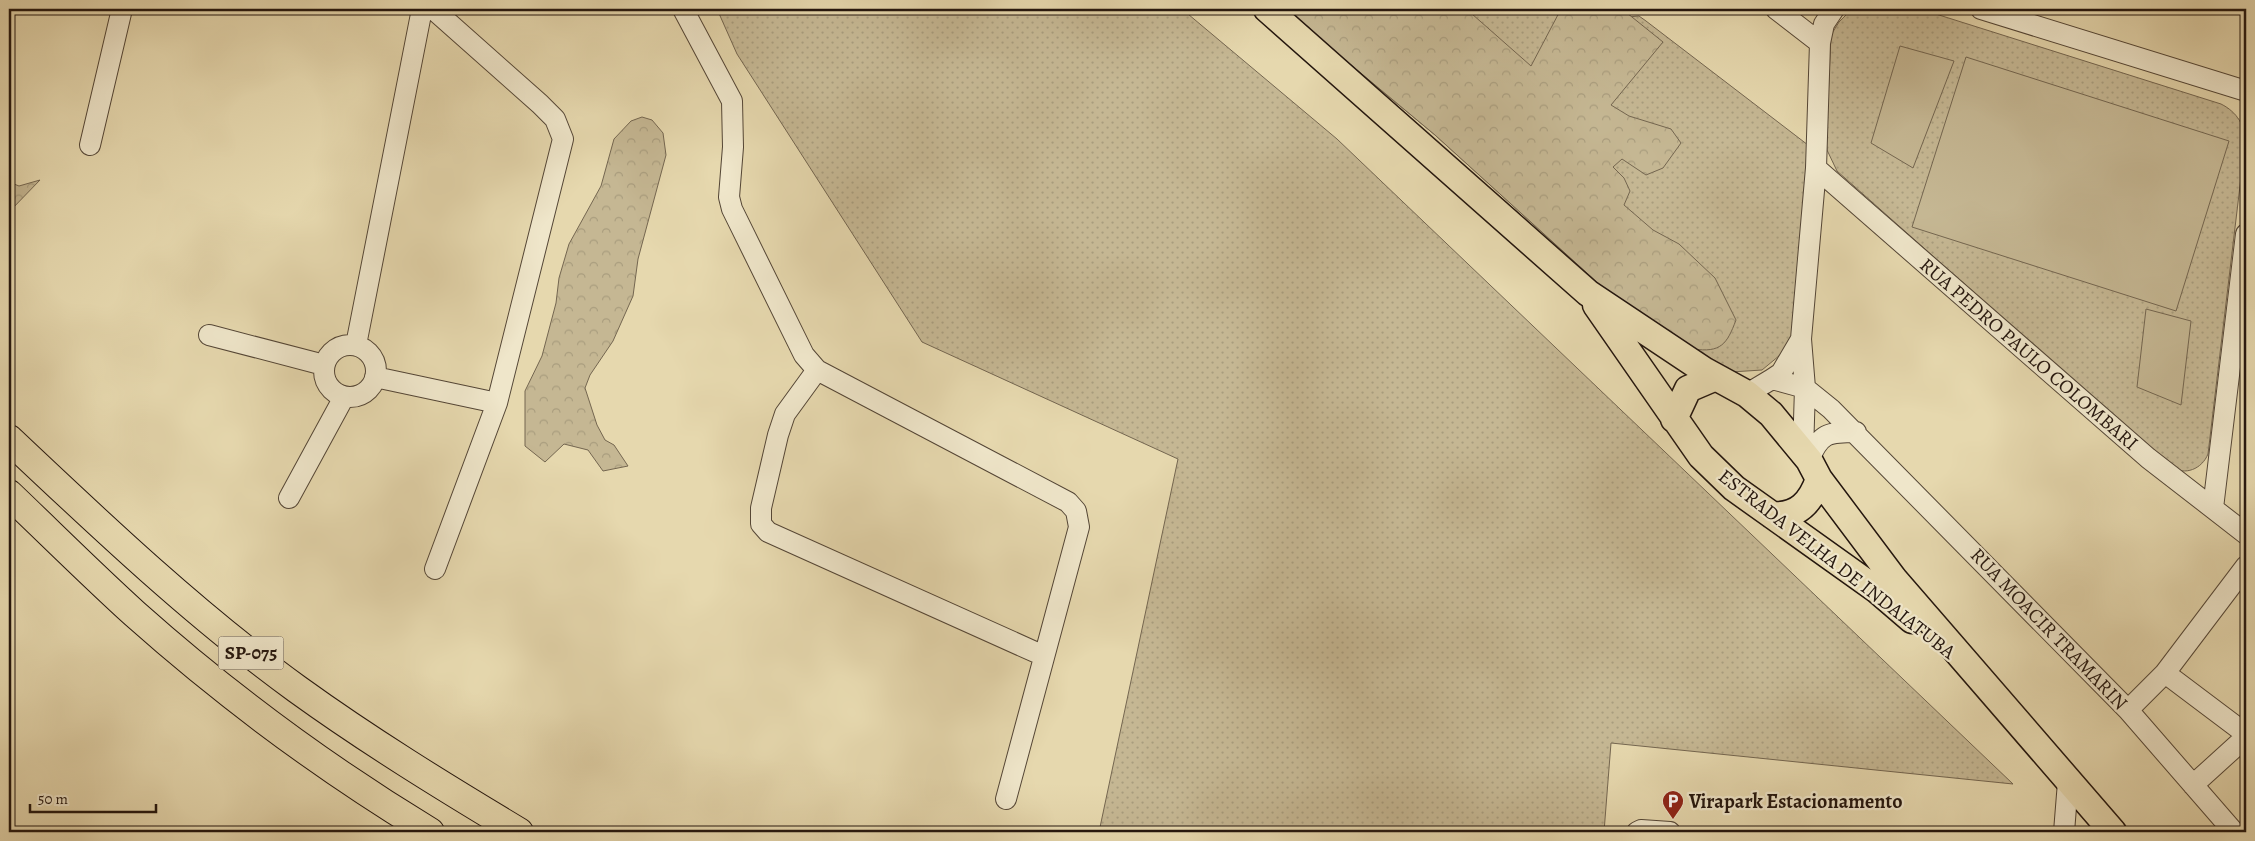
<svg xmlns="http://www.w3.org/2000/svg" width="2255" height="841" viewBox="0 0 2255 841" font-family="Alegreya,serif">
  <style>
    .grass { fill: url(#grass-dots); stroke: #746650 }
    .forest { fill: url(#forest-crowns); stroke: #746650 }
    .garden { fill: #c5b793; stroke: #746650 }
    .lines { fill: none; stroke-linecap: round; stroke-linejoin: round }
    .minor-casing { stroke: #544636; stroke-width: 22 }
    .major-casing { stroke: #24160e; stroke-width: 29 }
    .highway-casing { stroke: #24160e; stroke-width: 30 }
    .minor { stroke: #efe6ca; stroke-width: 20 }
    .major { stroke: #e6d8ae; stroke-width: 26 }
    .highway { stroke: #e6d8ae; stroke-width: 28 }
    .labels { text-anchor: middle; dominant-baseline: central; stroke-width: 4.5; stroke-linejoin: round; paint-order: stroke }
    .shield { fill: #efe6ca; stroke: #615446; stroke-width: 1 }
    .shield-label { font-size: 19px; font-weight: bold; fill: #24160e }
    .street-label { font-size: 20px; fill: #24160e; stroke: #efe6ca }
    .poi-label { font-size: 20px; font-weight: bold; fill: #24160e; stroke: #efe6ca; text-anchor: start }
  </style>
  <defs>
    <pattern id="grass-dots" width="8" height="8" patternUnits="userSpaceOnUse" patternTransform="scale(1.25)"><rect width="8" height="8" fill="#c5b793"/><path d="M2 2h.1M6 6h.1" fill="none" stroke="#a99d7e" stroke-width="1.8" stroke-linecap="round"/></pattern>
    <pattern id="forest-crowns" width="20" height="18" patternUnits="userSpaceOnUse" patternTransform="scale(1.25)"><rect width="20" height="18" fill="#c5b793"/><path d="M2 6a3 3 0 1 1 6 0M12 15a3 3 0 1 1 6 0" fill="none" stroke="#a99d7e"/></pattern>
  </defs>
  <rect width="100%" height="100%" fill="#e6d8ae"/>
  <filter id="stains"><feTurbulence type="fractalNoise" baseFrequency=".004" numOctaves="4"/><feColorMatrix values="0 0 0 0 .2 0 0 0 0 .09 0 0 0 0 .02 0 0 0 .5 -.17"/></filter>
  <radialGradient id="worn" r=".72"><stop offset=".6" stop-color="#630" stop-opacity="0"/><stop offset="1" stop-color="#630" stop-opacity=".3"/></radialGradient>
  <path class="grass" d="M717 9H1182L1337 139 2013 784 1611 743 1604 832H1099L1178 459 922 342 737 54Z
    M1283 9H1621L1628 17 1639 16 1646 21 1808 145 1791 346 1762 370 1731 372 1629 311 1435 135Z
    M1852 9H1920L2221 104C2237 112 2246 126 2245 144L2208 454C2202 469 2185 476 2171 467L1837 171 1827 150 1826 142 1831 35 1839 22Z"/>
  <path class="forest" d="M1284 9H1474L1472 14 1531 66 1561 9H1622L1663 42 1611 105 1629 116 1671 129 1681 143 1663 168 1646 175 1622 159 1613 167 1624 178 1630 191 1624 205 1653 230 1679 244 1715 278 1736 320C1727 344 1721 353 1693 349L1609 293 1435 135Z
    M642 117 652 120 663 133 666 155 638 259 633 296 613 341 590 375 585 388 597 425 605 440 614 445 628 466 603 471 588 450 564 444 545 462 525 446V391L542 356 556 303 559 278 569 244 601 186 614 139 631 121Z
    M40 180 9 212V182L19 186Z"/>
  <path class="garden" d="M1900 46 1954 61 1913 168 1871 143Z
    M1966 57 2229 141 2176 311 1912 227Z
    M2146 309 2191 321 2181 405 2137 387Z"/>
  <g class="lines">
    <g class="minor-casing">
      <path id="minor" d="M433 9 540 104 555 119 563 139 497 403 435 569
        M683 9 732 101 733 147 729 197 732 209 804 355 817 370 1068 502 1076 511 1079 527 1006 799
        M1776 9 1820 43
        M1981 9 2246 91
        M90 145 122 9
        M1816 168 2148 458 2246 534
        M209 335 324 365
        M324 371a26 26 0 1 1 52 0a26 26 0 1 1-52 0Z
        M356 345 422 9
        M817 370 785 414 778 435 761 508V524L768 532 1044 656
        M375 377 497 403
        M1772 379 1781 373 1801 339
        M1747 394 1772 379 1805 388 1831 409 2128 710 2234 832
        M1803 452 1805 388 1801 339 1816 168 1820 43 1824 24 1834 9
        M1809 460C1820 433 1828 432 1856 432
        M289 498 344 397
        M2213 508 2246 234
        M2165 673 2246 734
        M2128 710 2165 673 2246 566
        M2193 785 2246 737
        M1637 832 1641 830 1670 832
        M2064 832 2068 782"/>
    </g>
    <g class="major-casing">
      <path id="major" d="M1267 9 1588 293 1705 371 1747 394 1771 414 1809 460 1819 479 1894 579 2113 832
        M1596 305 1701 456 1734 488 1877 590 1912 620
        M1674 419 1688 389 1716 377
        M1772 515C1798 517 1811 502 1819 479"/>
    </g>
    <g class="highway-casing">
      <path id="highway" d="M9 439C100 525 195 615 297 689 369 741 444 787 519 832
        M9 494C51 534 92 575 135 614 226 695 326 769 430 832"/>
    </g>
    <use href="#minor" class="minor"/>
    <use href="#major" class="major"/>
    <use href="#highway" class="highway"/>
  </g>
  <defs>
    <g id="parking-pin" transform="scale(1.125)"><path d="M0 17L-7.5 6A9.5 9.5 0 1 1 7.5 6Z" fill="#8f2418" stroke="#efe6ca"/><path d="M-3.5-5.5H1a3.5 3.5 0 0 1 0 7H-1V5.5H-3.5ZM-1-3.4V-.6H.8a1.4 1.4 0 0 0 0-2.8Z" fill="#fff"/></g>
  </defs>
  <g fill-rule="evenodd">
    <use href="#parking-pin" x="1673" y="801"/>
  </g>
  <g class="labels">
    <rect class="shield" x="218.5" y="636.5" width="65" height="33" rx="4"/>
    <g class="shield-label">
      <text x="251" y="653">SP-075</text>
    </g>
    <g class="street-label">
      <text transform="translate(2029 354) rotate(41)">RUA PEDRO PAULO COLOMBARI</text>
      <text transform="translate(1837 564) rotate(38)">ESTRADA VELHA DE INDAIATUBA</text>
      <text transform="translate(2049 629) rotate(46)">RUA MOACIR TRAMARIN</text>
    </g>
    <g class="poi-label">
      <text x="1689" y="801">Virapark Estacionamento</text>
    </g>
  </g>
  <rect width="2255" height="841" fill="none" stroke="#e6d8ae" stroke-width="30"/>
  <rect x="10" y="10" width="2235" height="821" fill="none" stroke="#24160e" stroke-width="2.5"/>
  <rect x="15" y="15" width="2225" height="811" fill="none" stroke="#24160e"/>
  <path d="M30 804v8h126v-8" fill="none" stroke="#24160e" stroke-width="2.5"/>
  <text x="38" y="804" font-size="15" fill="#24160e" stroke="#efe6ca" stroke-width="4" paint-order="stroke">50 m</text>
  <rect width="100%" height="100%" filter="url(#stains)"/>
  <rect width="100%" height="100%" fill="url(#worn)"/>
</svg>
